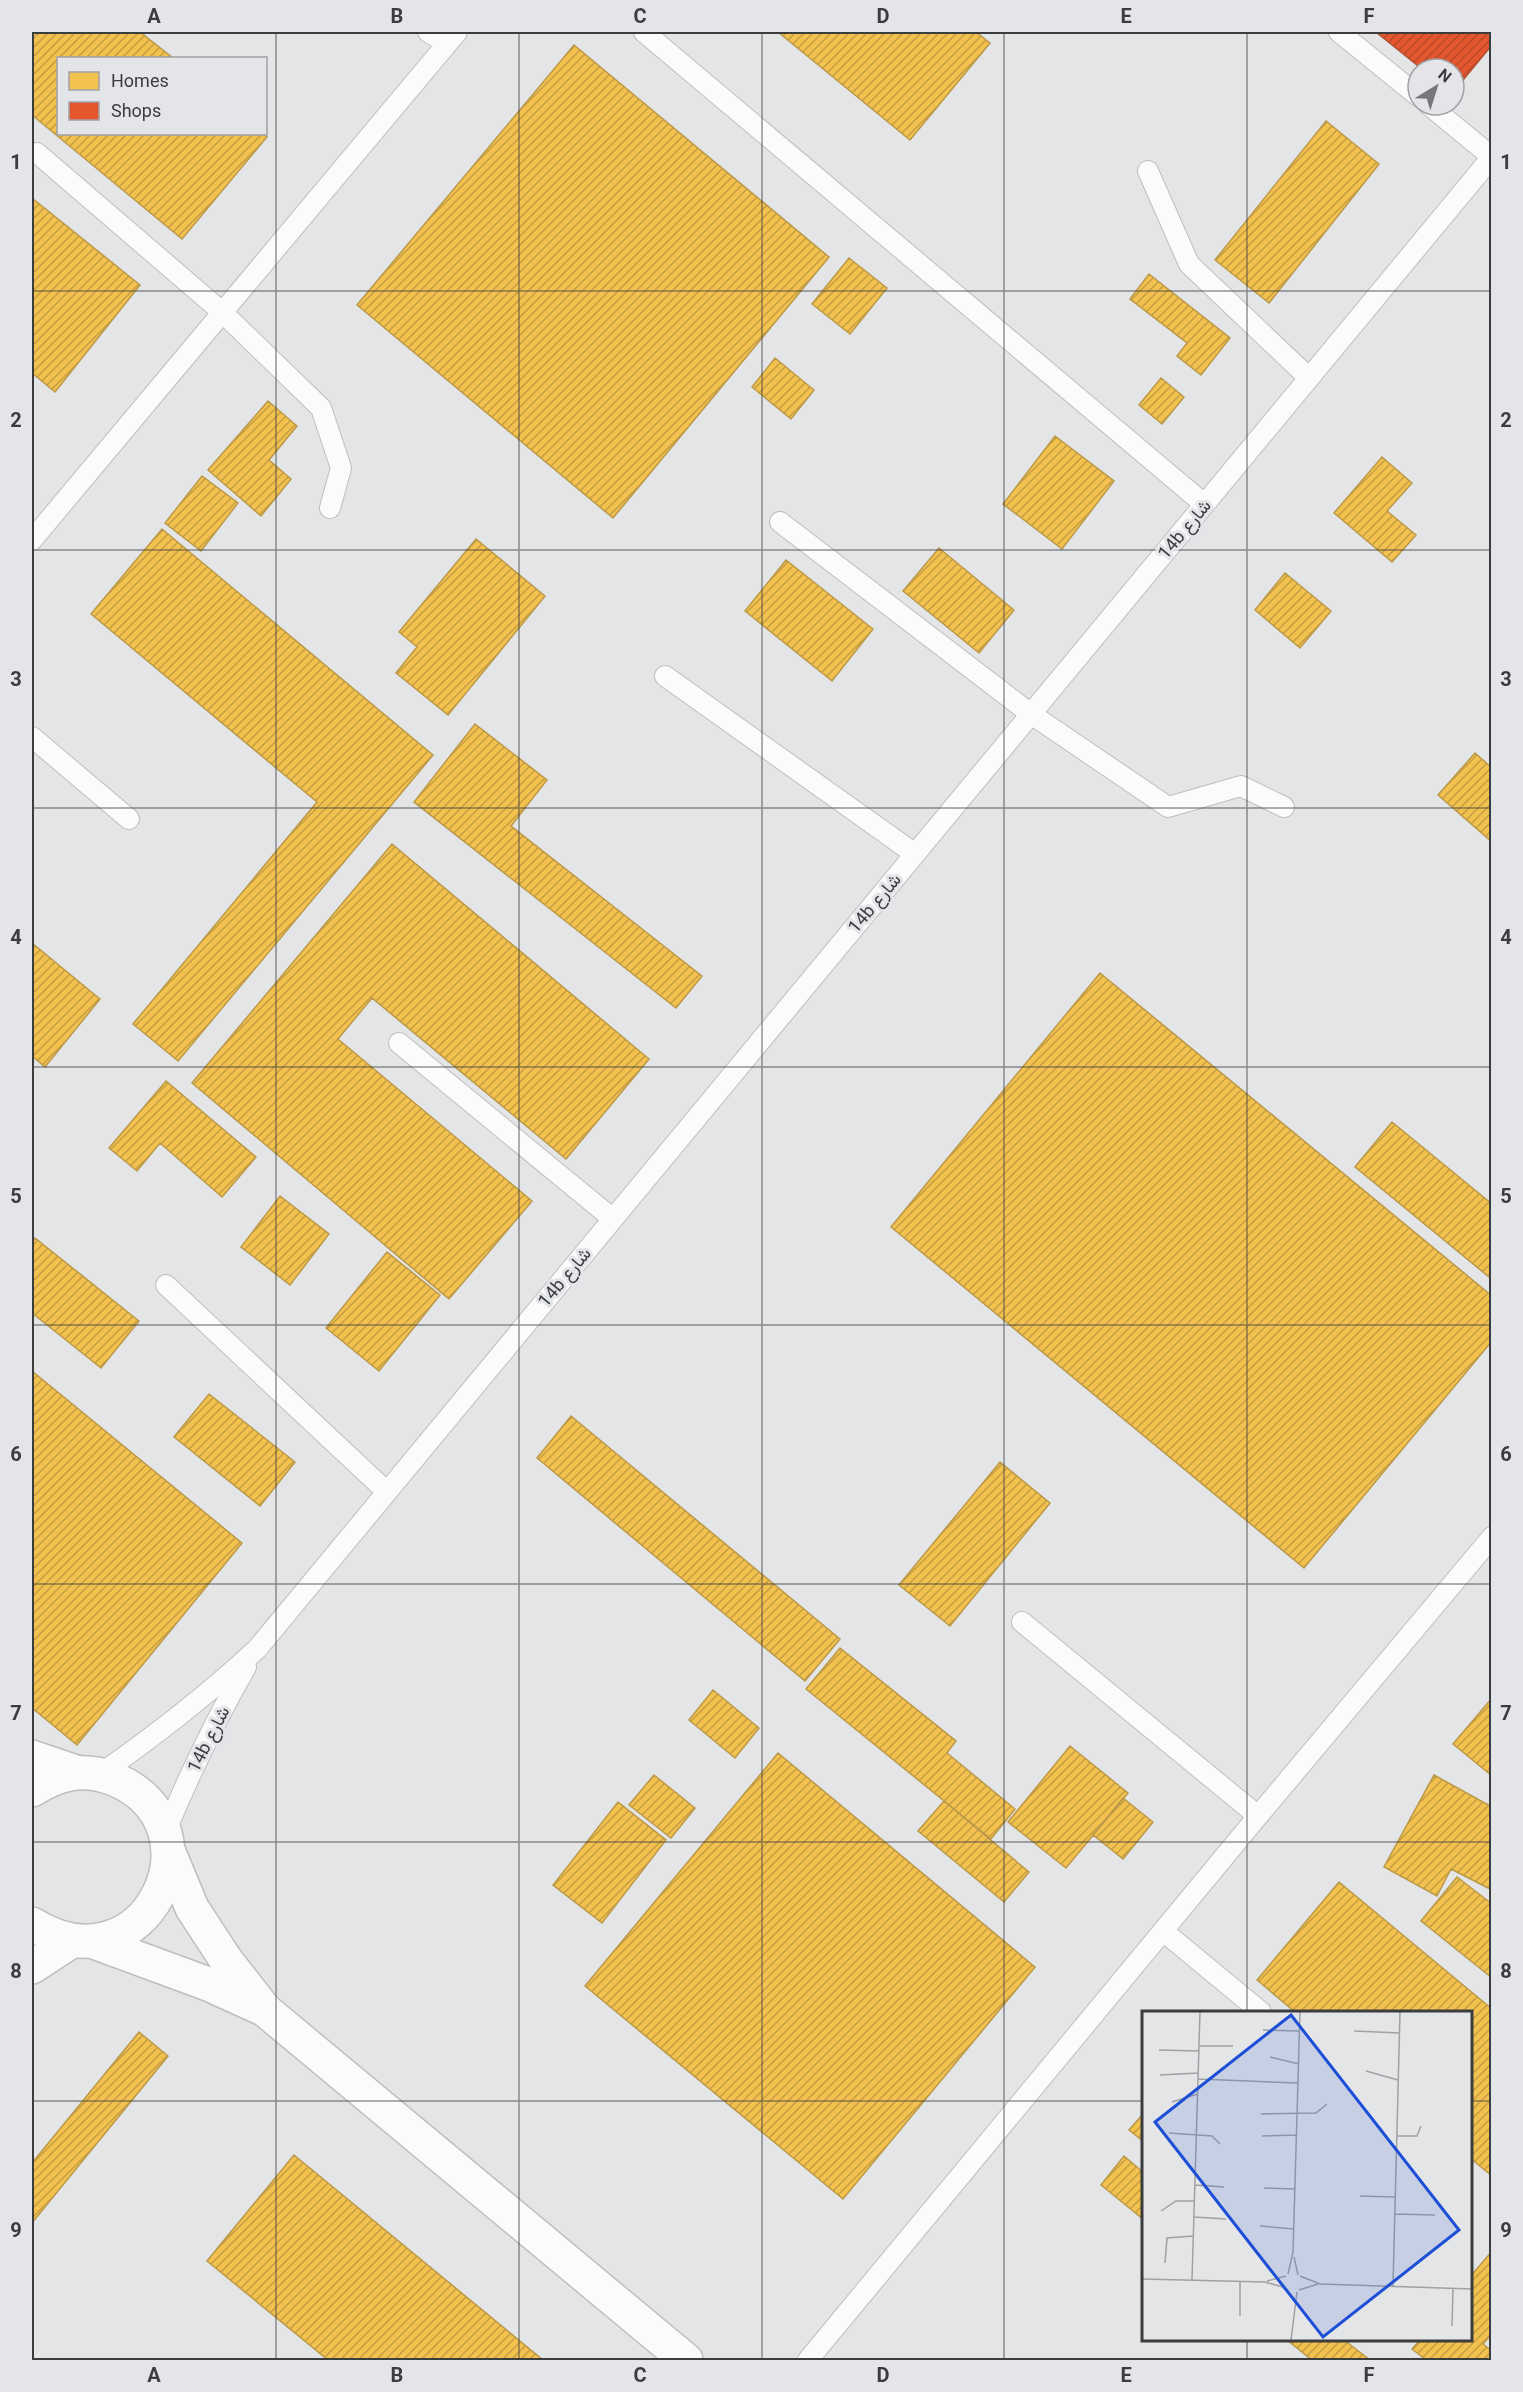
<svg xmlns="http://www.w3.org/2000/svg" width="1523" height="2392" viewBox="0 0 1523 2392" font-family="Roboto,Vazirmatn,sans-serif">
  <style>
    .homes { fill: url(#homes-hatch); stroke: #bb9949; stroke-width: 1.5 }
    .shops { fill: url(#shops-hatch); stroke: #b14f32; stroke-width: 1.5 }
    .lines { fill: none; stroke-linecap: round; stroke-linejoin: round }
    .lane-casing { stroke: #bdbebf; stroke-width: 22 }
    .street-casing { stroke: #bdbebf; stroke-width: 36 }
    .lane { stroke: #fbfbfb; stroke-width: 20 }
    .street { stroke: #fbfbfb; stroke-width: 33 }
    .grid { fill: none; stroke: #3b3c3d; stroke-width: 1.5; stroke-opacity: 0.55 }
    .labels { text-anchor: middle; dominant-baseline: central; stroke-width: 6; stroke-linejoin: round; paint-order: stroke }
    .street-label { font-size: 18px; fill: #3b3c3d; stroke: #e3e5e8 }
    .inset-road { fill: none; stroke: #a0a1a3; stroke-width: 1.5 }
    .view { fill: #1d4ed8; fill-opacity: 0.15; stroke: #1d4ed8; stroke-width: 3 }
    .inset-edge { fill: none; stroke: #3b3c3d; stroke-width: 3 }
    .neatline { fill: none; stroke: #3b3c3d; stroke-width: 2 }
    .grid-label { font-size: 20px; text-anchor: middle; font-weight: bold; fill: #3b3c3d }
  </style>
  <defs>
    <pattern id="homes-hatch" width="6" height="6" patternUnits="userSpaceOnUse" patternTransform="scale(1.5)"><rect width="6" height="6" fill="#f2c14e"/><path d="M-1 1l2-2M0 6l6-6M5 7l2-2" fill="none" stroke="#c59e42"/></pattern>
    <pattern id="shops-hatch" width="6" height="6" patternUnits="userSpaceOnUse" patternTransform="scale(1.5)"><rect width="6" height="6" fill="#e4572e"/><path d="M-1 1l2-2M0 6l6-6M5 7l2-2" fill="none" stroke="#ba4928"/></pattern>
  </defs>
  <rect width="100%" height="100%" fill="#e4e5e7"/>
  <path class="homes" d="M32 32H140L173 58H58V134H263L267 137 182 239 32 115Z
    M778 32H976L990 43 910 140Z
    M574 45 829 257 613 518 357 305Z
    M1326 121 1379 164 1269 303 1215 260Z
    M32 198 140 285 55 392 32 373Z
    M849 258 887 288 850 334 812 304Z
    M1149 274 1230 338 1201 375 1177 356 1187 343 1130 299Z
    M775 358 814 390 791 419 752 387Z
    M1161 378 1184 397 1162 424 1139 405Z
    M268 401 297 426 269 460 291 479 261 516 208 470Z
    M1055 436 1114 481 1062 549 1003 504Z
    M1382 457 1412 483 1387 511 1416 535 1392 562 1334 513Z
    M202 476 238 503 201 551 165 523Z
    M162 529 433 755 178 1061 133 1024 317 802 91 614Z
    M476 539 545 596 448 715 396 673 417 647 399 632Z
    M939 548 1014 610 979 653 903 591Z
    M786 560 873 629 832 681 745 611Z
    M1285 573 1331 611 1300 648 1255 610Z
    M475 724 547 780 511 826 702 976 676 1008 414 802Z
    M1475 753 1492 768V842L1438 795Z
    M392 844 649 1059 566 1159 372 998 338 1039 532 1201 449 1299 192 1083Z
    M32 943 100 999 45 1067 32 1056Z
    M1100 973 1492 1296V1341L1304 1568 891 1227Z
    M166 1081 256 1157 222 1197 160 1143 137 1171 109 1148Z
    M1392 1122 1492 1204V1274L1489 1277 1355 1167Z
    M280 1196 329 1234 290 1285 241 1247Z
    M35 1238 139 1321 101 1368 32 1313V1243Z
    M387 1252 440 1295 379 1371 326 1328Z
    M32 1371 242 1543 77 1745 32 1708Z
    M209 1394 295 1462 260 1506 174 1437Z
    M571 1416 840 1639 805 1681 537 1458Z
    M1000 1462 1050 1503 950 1626 899 1585Z
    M840 1648 956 1741 947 1753 1015 1809 991 1839 806 1689Z
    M713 1690 759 1728 735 1758 689 1720Z
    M1492 1698V1776L1453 1744Z
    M1070 1746 1128 1793 1066 1868 1008 1822Z
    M778 1753 1035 1967 843 2199 585 1986Z
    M654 1775 695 1808 671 1838 629 1805Z
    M1434 1775 1492 1807V1890L1451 1869 1437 1896 1384 1867Z
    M1123 1798 1153 1822 1123 1859 1093 1835Z
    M944 1801 1029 1872 1004 1902 918 1831Z
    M618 1802 666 1840 602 1923 553 1885Z
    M1457 1877 1492 1904V1978L1421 1921Z
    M1339 1882 1492 2009V2176L1470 2158V2012H1295L1257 1980Z
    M139 2032 168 2056 32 2223V2163Z
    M1144 2113V2142L1129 2130Z
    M294 2155 543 2360H328L207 2261Z
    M1124 2156 1144 2173V2220L1101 2185Z
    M1492 2251V2334L1483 2344 1492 2351V2360H1426L1412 2349 1420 2340H1470V2277Z
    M1287 2340H1344L1370 2360H1312Z"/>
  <path class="shops" d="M1376 32H1492V45L1454 91V69H1422Z"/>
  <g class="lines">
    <g class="lane-casing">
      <path id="lane" d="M428 32 447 43
        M644 32 1204 504
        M1339 32 1418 96
        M1429 105 1492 157
        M37 153 222 312 321 408 341 468 330 508
        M1148 171 1189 264 1309 378
        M780 522 1031 714 1168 807 1241 786 1284 807
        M32 540 457 32
        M665 676 915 854
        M32 737 129 819
        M399 1043 613 1219
        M166 1285 387 1492
        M1022 1622 1258 1816
        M100 1774C156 1735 207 1695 257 1649L1492 157
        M165 1833C189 1775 215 1721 246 1667
        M1163 1931 1261 2012
        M808 2360 1258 1816 1492 1537"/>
    </g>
    <g class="street-casing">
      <path id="street" d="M32 1757 76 1772
        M32 1790C59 1773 83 1767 114 1779 226 1825 146 1995 32 1924
        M168 1850 192 1908 226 1960 265 2010 686 2360
        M94 1942 208 1984 261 2008
        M32 1967 72 1941"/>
    </g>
    <use href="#lane" class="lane"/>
    <use href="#street" class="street"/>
  </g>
  <path class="grid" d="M276 32V2360M519 32V2360M762 32V2360M1004 32V2360M1247 32V2012M32 291H1492M32 550H1492M32 808H1492M32 1067H1492M32 1325H1492M32 1584H1492M32 1842H1492M32 2101H1144M1470 2101H1492M1247 2340V2360"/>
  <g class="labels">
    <g class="street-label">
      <text transform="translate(1184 529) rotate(-50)">14b شارع</text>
      <text transform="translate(874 903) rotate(-50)">14b شارع</text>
      <text transform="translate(564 1277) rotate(-50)">14b شارع</text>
      <text transform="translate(208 1739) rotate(-63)">14b شارع</text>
    </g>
  </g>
  <g transform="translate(1142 2011)">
    <rect width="330" height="330" fill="#e4e5e7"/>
    <path class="inset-road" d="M121 19 158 20M212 20 258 22M57 35H91M17 39 57 40M128 46 157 53M224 60 256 69M18 64 56 62M56 68 156 72M30 91 56 83M119 103 174 102 185 93M27 122 70 125 78 133M120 125 155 124M255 125H275L279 115M53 174 82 176M122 177 153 178M218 185 253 186M19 200 34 190H52M253 203 293 204M52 206 84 208M118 215 152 218M152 246 156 264M23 252 25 227 51 225M146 263 151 241 158 1M158 265 178 273 330 278M0 268 123 271 141 276M50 269 58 1M125 270 144 265M251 275 258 1M157 279 176 273M98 305V270M310 315 311 277M149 329 155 281"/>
    <path class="view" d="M149 4 317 219 181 326 13 111Z"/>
    <rect width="330" height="330" class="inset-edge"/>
  </g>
  <rect width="1523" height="2392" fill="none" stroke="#e3e5e8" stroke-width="66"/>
  <rect x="57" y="57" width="210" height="78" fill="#e3e5e8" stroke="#a0a1a4" stroke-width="1.5"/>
  <rect x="69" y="72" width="30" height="18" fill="#f2c14e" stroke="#a0a1a4" stroke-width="1.5"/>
  <text x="111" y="87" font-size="18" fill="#3b3c3d">Homes</text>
  <rect x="69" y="102" width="30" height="18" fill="#e4572e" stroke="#a0a1a4" stroke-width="1.5"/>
  <text x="111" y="117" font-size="18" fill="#3b3c3d">Shops</text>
  <g transform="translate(1436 87) rotate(38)"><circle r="28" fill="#e3e5e8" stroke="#a0a1a4" stroke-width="1.5"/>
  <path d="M0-4.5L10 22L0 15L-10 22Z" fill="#767778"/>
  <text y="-9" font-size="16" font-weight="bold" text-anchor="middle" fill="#3b3c3d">N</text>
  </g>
  <rect x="33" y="33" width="1457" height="2326" class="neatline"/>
  <g class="grid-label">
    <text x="154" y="23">A</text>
    <text x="397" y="23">B</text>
    <text x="640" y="23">C</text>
    <text x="883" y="23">D</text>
    <text x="1126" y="23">E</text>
    <text x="1369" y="23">F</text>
    <text x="16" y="169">1</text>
    <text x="1506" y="169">1</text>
    <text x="16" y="427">2</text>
    <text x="1506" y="427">2</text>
    <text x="16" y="686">3</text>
    <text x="1506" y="686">3</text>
    <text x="16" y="944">4</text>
    <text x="1506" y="944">4</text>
    <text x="16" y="1203">5</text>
    <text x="1506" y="1203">5</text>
    <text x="16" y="1461">6</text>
    <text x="1506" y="1461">6</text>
    <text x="16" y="1720">7</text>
    <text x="1506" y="1720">7</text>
    <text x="16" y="1978">8</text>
    <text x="1506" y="1978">8</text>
    <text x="16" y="2237">9</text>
    <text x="1506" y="2237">9</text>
    <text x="154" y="2382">A</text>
    <text x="397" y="2382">B</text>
    <text x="640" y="2382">C</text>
    <text x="883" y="2382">D</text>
    <text x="1126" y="2382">E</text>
    <text x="1369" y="2382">F</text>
  </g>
</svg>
